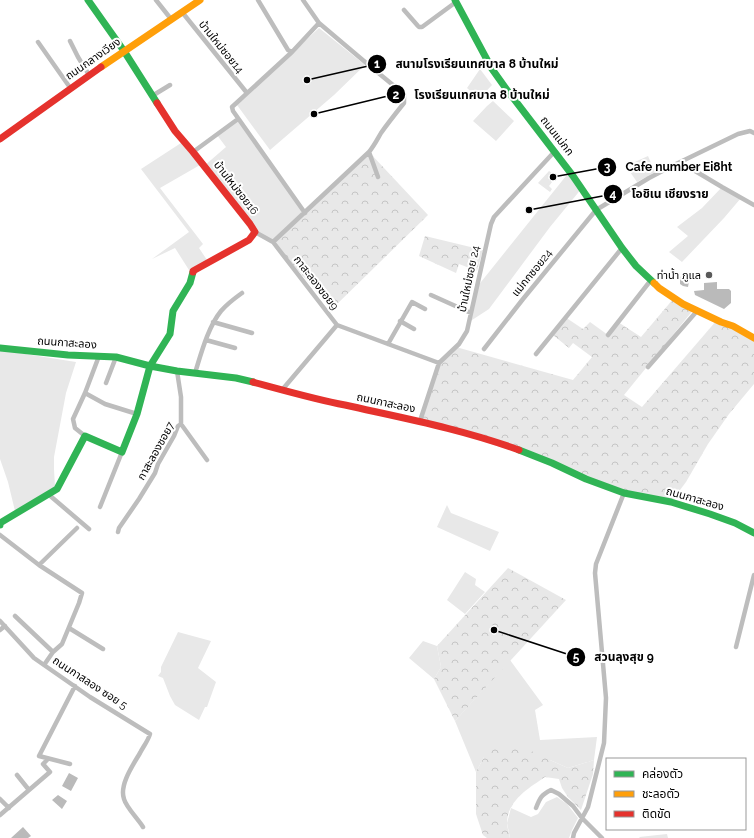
<svg xmlns="http://www.w3.org/2000/svg" width="754" height="838" viewBox="0 0 754 838" font-family="Raleway,'Noto Sans Thai',sans-serif">
  <style>
    .green { fill: #e8e8e8 }
    .forest { fill: url(#forest-crowns) }
    .water { fill: #bababa }
    .lines { fill: none; stroke-linecap: round; stroke-linejoin: round }
    .street { stroke: #bdbdbd; stroke-width: 4.5 }
    .fast { stroke: #30b455; stroke-width: 7 }
    .slow { stroke: #ff9f0a; stroke-width: 7 }
    .jam { stroke: #e5322d; stroke-width: 7 }
    .poi-dot { fill: #595959; stroke: #fff; stroke-width: 1.5 }
    .labels { text-anchor: middle; dominant-baseline: central; stroke-width: 4; stroke-linejoin: round; paint-order: stroke }
    .street-label { font-size: 11px; fill: #000; stroke: #fff }
    .poi-label { font-size: 11px; fill: #000; stroke: #fff; text-anchor: end }
    .leader { fill: none; stroke: #000; stroke-width: 1.5 }
    .callout-dot { fill: #000; stroke: #fff; stroke-width: 1.5 }
    .mark-label { font-size: 12px; text-anchor: middle; font-weight: bold; fill: #fff }
    .callout-label { font-size: 12px; text-anchor: middle; font-weight: bold; fill: #000; stroke: #fff; stroke-width: 4; stroke-linejoin: round; paint-order: stroke }
  </style>
  <defs>
    <pattern id="forest-crowns" width="20" height="18" patternUnits="userSpaceOnUse"><rect width="20" height="18" fill="#e8e8e8"/><path d="M2 6a3 3 0 1 1 6 0M12 15a3 3 0 1 1 6 0" fill="none" stroke="#c5c5c5"/></pattern>
  </defs>
  <rect width="100%" height="100%" fill="#fff"/>
  <path class="green" d="M319 28 365 65 334 95 270 150 237 105Z
    M480 69 492 85 479 99 467 88Z
    M493 101 514 121 496 141 473 121 487 106Z
    M238 119 305 213 273 242 255 232 204 166 226 147 217 135Z
    M181 143 200 165 160 188 203 244 199 248 207 260 189 270 175 248 152 259 189 232 141 169Z
    M648 156 655 172 637 182 626 166Z
    M549 171 552 173 548 178 552 180 551 181 552 182 549 186 552 189 550 192 538 183Z
    M570 171 582 188 550 227 489 309 469 322 477 287Z
    M722 187 741 198 724 218 682 262 669 252 688 236 677 227 702 208Z
    M0 350 76 362 66 393 54 457V469L55 487 15 511 8 482 0 459Z
    M447 505 451 513 499 532 490 551 437 527Z
    M465 572 476 579 475 585 485 592 465 614 447 600Z
    M178 632 211 641 198 668 216 682 207 707H205L199 720 175 705 170 696 163 678 158 676 161 672V667Z
    M423 641 437 646 441 667 434 679 409 658Z
    M510 660 543 705 535 710 540 740 597 737 594 760 568 768 550 760 484 757 476 772 455 721Z
    M557 797 567 804 578 818 572 830 569 838H510L507 823 511 808 531 817 538 814 546 802Z
    M667 834 668 838H640L639 837Z"/>
  <path class="forest" d="M369 152 428 215 332 309 273 242Z
    M425 236 483 250 477 271 459 264 456 273 419 256Z
    M674 298 694 309 624 395 642 407 717 320 754 340V384L729 414 708 444 686 482 671 502 624 493 557 465 420 421 439 363 456 347 573 380 592 357 573 343 569 348 553 335 565 317 583 329 590 322 608 335 618 322 641 337Z
    M508 568 566 600 455 721 434 679 441 667 437 646Z
    M510 745 527 749 550 760 568 768 594 760 593 774 581 810 568 797 562 788 559 779 545 777C529 788 508 800 507 822 507 827 509 833 510 838H487L483 835 476 814V772L484 757 491 747Z"/>
  <path class="water" d="M686 274 690 276 688 287 683 286 680 284V277Z
    M717 282V289H729L731 291V303L724 309 695 295 694 291 704 290V283Z
    M69 773 78 778 71 791 62 786Z
    M58 795 67 801 62 809 52 800Z
    M23 827 31 836 28 838H11Z"/>
  <g class="lines">
    <path class="street" d="M156 0 171 19
      M258 0 288 50 292 52 319 23
      M404 10 418 26 419 27H422L456 2
      M182 12 247 93
      M70 41 78 57 89 75
      M38 42 71 89
      M292 52 232 107 233 111 305 213
      M152 96 170 85
      M193 152 238 119
      M369 152 378 177
      M680 162 722 187 754 205
      M255 232 273 242 337 325 282 390
      M273 242 369 152C374 146 377 140 381 133 388 123 396 113 404 103V94L371 67 319 23 303 0
      M431 295 471 313
      M400 321 414 329
      M213 322 252 333
      M337 325 439 363
      M608 335 651 280
      M206 340 235 348
      M388 344 412 302 425 309
      M484 349 523 299 596 210 649 178 674 165 738 134 750 131 754 133
      M536 354 622 248
      M648 367 697 311
      M195 373C201 354 208 327 221 311 227 304 235 298 242 293
      M106 383 116 357
      M85 393 105 404 137 414
      M420 421 439 363 459 344 467 331 491 224 494 217 555 151
      M181 424 207 460
      M85 436 75 428 73 419 85 393 99 356
      M48 494 89 529
      M100 507 122 452
      M118 532 119 528 139 499 155 473 158 464 174 436 178 426 181 424V397L177 371
      M0 535 39 565 82 593 79 603 62 644 53 652 44 665 90 697 150 734C148 741 143 747 140 753 133 765 119 785 124 799 126 807 138 819 143 827
      M39 565 77 528
      M15 616 53 652
      M0 621 34 658 44 665
      M69 628 103 649
      M0 630 5 626
      M736 647 754 575
      M70 764 39 756 75 686
      M17 775 29 790
      M0 799 9 808
      M536 808C540 798 541 795 551 790L559 794 573 806 582 818 602 838
      M0 815 50 772 43 764 47 760
      M573 838 574 833 588 807 604 743 606 698 595 573 596 564 624 493"/>
    <path class="fast" d="M88 0 124 51 157 103
      M455 0 492 69 507 90 573 176 622 248 636 266 654 283
      M0 348 68 355 116 357 150 366 177 371 236 378 253 382
      M519 450 552 463 586 479 624 493 671 502 710 514 735 523 754 533
      M0 525V523L57 489 85 436 122 452 137 414 150 366 170 334 173 311 190 283 193 272"/>
    <path class="slow" d="M101 67 200 0
      M654 283 659 288 683 304 721 322 733 326 754 338"/>
    <path class="jam" d="M157 103 175 131 193 152 250 224 255 232 249 240 193 271V272
      M0 139 101 67
      M253 382C283 390 314 399 345 405 403 418 462 429 519 450"/>
  </g>
  <circle class="poi-dot" cx="709" cy="275" r="4"/>
  <g class="labels">
    <g class="street-label">
      <text transform="translate(221 47) rotate(51)">บ้านใหม่ซอย14</text>
      <text transform="translate(93 59) rotate(-35)">ถนนกลางเวียง</text>
      <text transform="translate(557 136) rotate(52)">ถนนแม่กก</text>
      <text transform="translate(236 188) rotate(52)">บ้านใหม่ซอย16</text>
      <text transform="translate(532 273) rotate(-51)">แม่กกซอย24</text>
      <text transform="translate(469 279) rotate(-78)">บ้านใหม่ซอย 24</text>
      <text transform="translate(316 283) rotate(52)">กาสะลองซอย9</text>
      <text transform="translate(67 343) rotate(4)">ถนนกาสะลอง</text>
      <text transform="translate(386 403) rotate(12)">ถนนกาสะลอง</text>
      <text transform="translate(156 451) rotate(-61)">กาสะลองซอย7</text>
      <text transform="translate(695 499) rotate(16)">ถนนกาสะลอง</text>
      <text transform="translate(90 683) rotate(33)">ถนนกาสลอง ซอย 5</text>
    </g>
    <g class="poi-label">
      <text x="701" y="275">ท่าน้ำ ภูแล</text>
    </g>
  </g>
  <path class="leader" d="M307 80L377 64M314 114L396 94M553 177L607 167M529 210L613 194M494 630L576 657"/>
  <g class="callout-dot">
    <circle cx="307" cy="80" r="4"/>
    <circle cx="314" cy="114" r="4"/>
    <circle cx="553" cy="177" r="4"/>
    <circle cx="529" cy="210" r="4"/>
    <circle cx="494" cy="630" r="4"/>
    <circle cx="377" cy="64" r="10"/>
    <circle cx="396" cy="94" r="10"/>
    <circle cx="607" cy="167" r="10"/>
    <circle cx="613" cy="194" r="10"/>
    <circle cx="576" cy="657" r="10"/>
  </g>
  <g class="mark-label">
    <text x="377" y="68">1</text>
    <text x="396" y="99">2</text>
    <text x="607" y="171">3</text>
    <text x="613" y="198">4</text>
    <text x="576" y="661">5</text>
  </g>
  <g class="callout-label">
    <text x="477" y="68">สนามโรงเรียนเทศบาล 8 บ้านใหม่</text>
    <text x="482" y="99">โรงเรียนเทศบาล 8 บ้านใหม่</text>
    <text x="679" y="171">Cafe number Ei8ht</text>
    <text x="670" y="198">โอชิเน เชียงราย</text>
    <text x="624" y="661">สวนลุงสุข 9</text>
  </g>
  <rect x="606" y="758" width="140" height="72" fill="#ffffff" stroke="#999999"/>
  <rect x="614" y="771" width="20" height="6" fill="#30b455" stroke="#999999"/>
  <text x="642" y="778" font-size="12" fill="#000000">คล่องตัว</text>
  <rect x="614" y="791" width="20" height="6" fill="#ff9f0a" stroke="#999999"/>
  <text x="642" y="798" font-size="12" fill="#000000">ชะลอตัว</text>
  <rect x="614" y="811" width="20" height="6" fill="#e5322d" stroke="#999999"/>
  <text x="642" y="818" font-size="12" fill="#000000">ติดขัด</text>
</svg>
